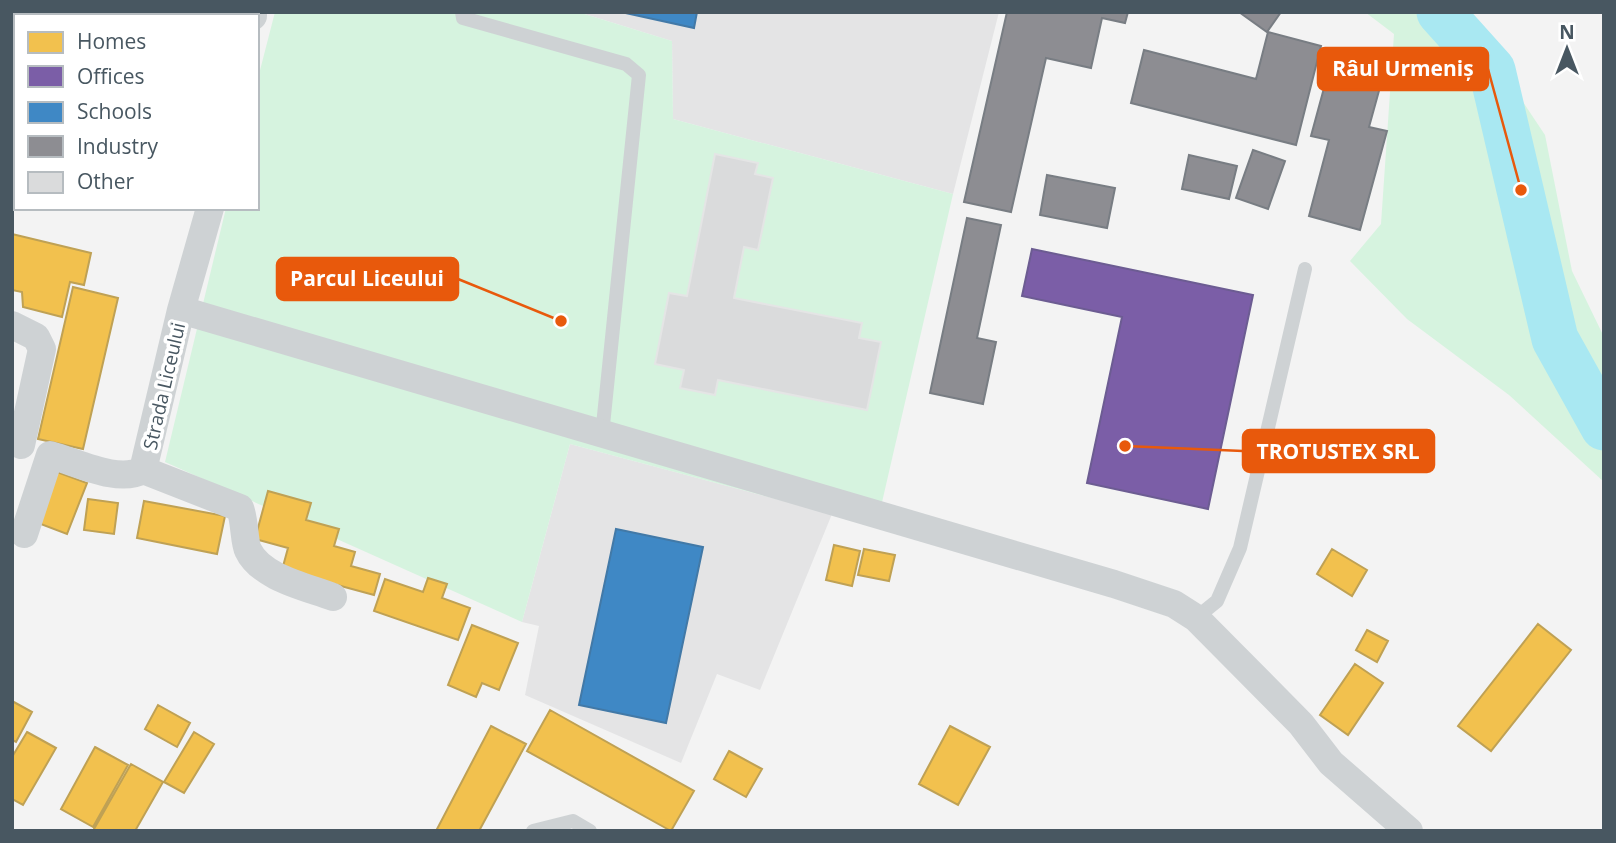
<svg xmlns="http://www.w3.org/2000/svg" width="1616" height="843" viewBox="0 0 1616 843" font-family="'Open Sans',sans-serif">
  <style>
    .education { fill: #e4e4e5 }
    .green { fill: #d6f3df }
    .homes { fill: #f2c14e; stroke: #bfa154; stroke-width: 2 }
    .offices { fill: #7b5ea7; stroke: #6c5c92; stroke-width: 2 }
    .schools { fill: #3f88c5; stroke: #4279a7; stroke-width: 2 }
    .industry { fill: #8d8d92; stroke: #787d83; stroke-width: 2 }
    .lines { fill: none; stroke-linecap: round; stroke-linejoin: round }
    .river { stroke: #a9e8f2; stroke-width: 47 }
    .building { fill: #dadbdc; stroke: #e4e5e5; stroke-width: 2 }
    .service { stroke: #ced2d4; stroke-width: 14 }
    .minor { stroke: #ced2d4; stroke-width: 28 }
    .labels { text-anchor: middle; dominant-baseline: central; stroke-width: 7; stroke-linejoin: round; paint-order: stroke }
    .street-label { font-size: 19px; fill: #485761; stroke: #fff }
    .leader { fill: none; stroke: #e8590c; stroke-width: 2.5 }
    .callout-dot { fill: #e8590c; stroke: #fff; stroke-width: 2.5 }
    .callout { fill: #e8590c; stroke: #e8590c; stroke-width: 2.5 }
    .callout-label { font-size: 21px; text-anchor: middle; font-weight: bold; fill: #fff }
  </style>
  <rect width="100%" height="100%" fill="#f3f3f3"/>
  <path class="education" d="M578 12H999L953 194 673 119 672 41Z
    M570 444 832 514 760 690 717 674 681 763 525 695 539 626 522 622Z"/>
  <path class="green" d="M275 12H578L672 41 673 119 953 194 880 511 832 514 570 444 522 622 165 462 226 208H257V82Z
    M1365 12H1463L1545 135 1572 271 1604 337V482L1509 395 1407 319 1350 261 1381 224 1394 34Z"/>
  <path class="homes" d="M144 12H194L193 16H143Z
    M12 106 16 107V142L12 141Z
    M12 234 91 253 84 285 70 282 62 317 23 307 22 292 12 290Z
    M73 287 118 298 83 449 38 439Z
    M57 472 87 483 67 534 38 523Z
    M268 491 311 503 306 520 339 529 334 546 355 552 351 566 380 574 374 595 282 570 288 548 255 539Z
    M88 499 118 503 114 534 84 530Z
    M144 501 225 516 217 554 137 538Z
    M834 545 860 551 852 586 826 580Z
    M864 549 895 555 889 581 858 575Z
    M1332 549 1367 570 1352 596 1317 574Z
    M428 578 447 584 442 598 470 608 458 640 374 611 385 579 423 592Z
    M1538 624 1571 650 1491 751 1458 726Z
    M472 625 518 643 499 690 482 683 476 697 448 685Z
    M1367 630 1388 641 1377 662 1356 650Z
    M1355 664 1383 683 1348 735 1320 715Z
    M12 701 32 712 16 742 12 740Z
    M158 705 190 723 177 747 145 729Z
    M550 710 694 791 671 831 527 751Z
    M491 726 526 744 479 831H436Z
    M950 726 990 747 958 805 919 784Z
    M27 732 56 748 23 805 12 799V757Z
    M194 732 214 744 184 793 164 782Z
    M95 747 128 765 93 827 61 809Z
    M729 751 762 769 746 797 714 779Z
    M131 764 163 782 135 831H97L94 829Z"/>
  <path class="offices" d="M1032 249 1253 295 1208 509 1087 483 1122 317 1022 296Z"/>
  <path class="schools" d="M621 12H697L694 28Z
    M616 529 703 547 666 723 579 705Z"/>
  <path class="industry" d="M1007 12H1128L1125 23 1102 18 1091 68 1046 58 1011 212 964 202Z
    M1239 12H1281L1267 32Z
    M1268 32 1321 46 1296 145 1131 103 1144 50 1256 79Z
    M1333 55 1385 69 1369 127 1387 131 1360 230 1309 216 1329 140 1311 136Z
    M1253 150 1285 161 1268 209 1236 198Z
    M1189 155 1237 166 1229 199 1182 189Z
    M1047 175 1115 188 1107 228 1040 215Z
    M967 218 1001 225 977 338 996 342 983 404 930 393Z"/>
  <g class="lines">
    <path class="river" d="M1440 12 1492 70 1555 339 1604 427"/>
  </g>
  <path class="building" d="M715 154 758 163 755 174 773 178 758 250 744 247 734 298 862 323 859 338 881 342 867 410 718 380 715 395 680 388 684 370 655 364 669 293 687 296Z"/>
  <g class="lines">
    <path class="service" d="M462 12 463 18 626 64 639 75 602 435
      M1196 618 1217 601 1240 548 1305 269
      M533 831 573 821 590 831"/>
    <path class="minor" d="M253 16V12
      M12 162 16 163
      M181 310 1114 584 1174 604 1196 618 1301 724 1331 763 1409 831
      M12 325 36 337 42 349 21 445
      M143 470 240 508C245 521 244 542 248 550 261 578 307 587 333 597
      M24 534 50 455C77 462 118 484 143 470L181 310 210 208"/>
  </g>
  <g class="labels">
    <g class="street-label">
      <text transform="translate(164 386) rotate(-77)">Strada Liceului</text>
    </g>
  </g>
  <path class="leader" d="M1521 190L1488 69M561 321L458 279M1125 446L1243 451"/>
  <g class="callout-dot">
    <circle cx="1521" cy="190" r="7"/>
    <circle cx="561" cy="321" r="7"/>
    <circle cx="1125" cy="446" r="7"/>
  </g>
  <g class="callout">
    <rect x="1318" y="48" width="170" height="42" rx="7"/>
    <rect x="277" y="258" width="181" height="42" rx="7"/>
    <rect x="1243" y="430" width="191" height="42" rx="7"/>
  </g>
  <g class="callout-label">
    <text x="1403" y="76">Râul Urmeniș</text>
    <text x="367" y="286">Parcul Liceului</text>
    <text x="1338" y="459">TROTUSTEX SRL</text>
  </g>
  <rect width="1616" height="843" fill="none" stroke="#485761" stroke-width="28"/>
  <rect x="14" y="14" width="245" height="196" fill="#ffffff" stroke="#b6bcc0" stroke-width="2"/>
  <rect x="28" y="32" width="35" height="21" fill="#f2c14e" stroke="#b6bcc0" stroke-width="2"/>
  <text x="77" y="49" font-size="21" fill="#485761">Homes</text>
  <rect x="28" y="66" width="35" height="21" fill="#7b5ea7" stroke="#b6bcc0" stroke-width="2"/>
  <text x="77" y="84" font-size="21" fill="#485761">Offices</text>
  <rect x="28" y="102" width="35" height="21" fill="#3f88c5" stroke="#b6bcc0" stroke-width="2"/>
  <text x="77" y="119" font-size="21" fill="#485761">Schools</text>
  <rect x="28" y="136" width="35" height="21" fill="#8d8d92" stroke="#b6bcc0" stroke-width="2"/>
  <text x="77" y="154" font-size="21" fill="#485761">Industry</text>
  <rect x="28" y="172" width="35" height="21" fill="#dadbdc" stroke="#b6bcc0" stroke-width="2"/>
  <text x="77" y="189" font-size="21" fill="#485761">Other</text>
  <g transform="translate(1567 49)" stroke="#ffffff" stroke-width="5" paint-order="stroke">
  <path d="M0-5L12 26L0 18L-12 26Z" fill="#485761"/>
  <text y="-10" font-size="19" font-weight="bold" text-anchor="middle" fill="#485761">N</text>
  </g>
</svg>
